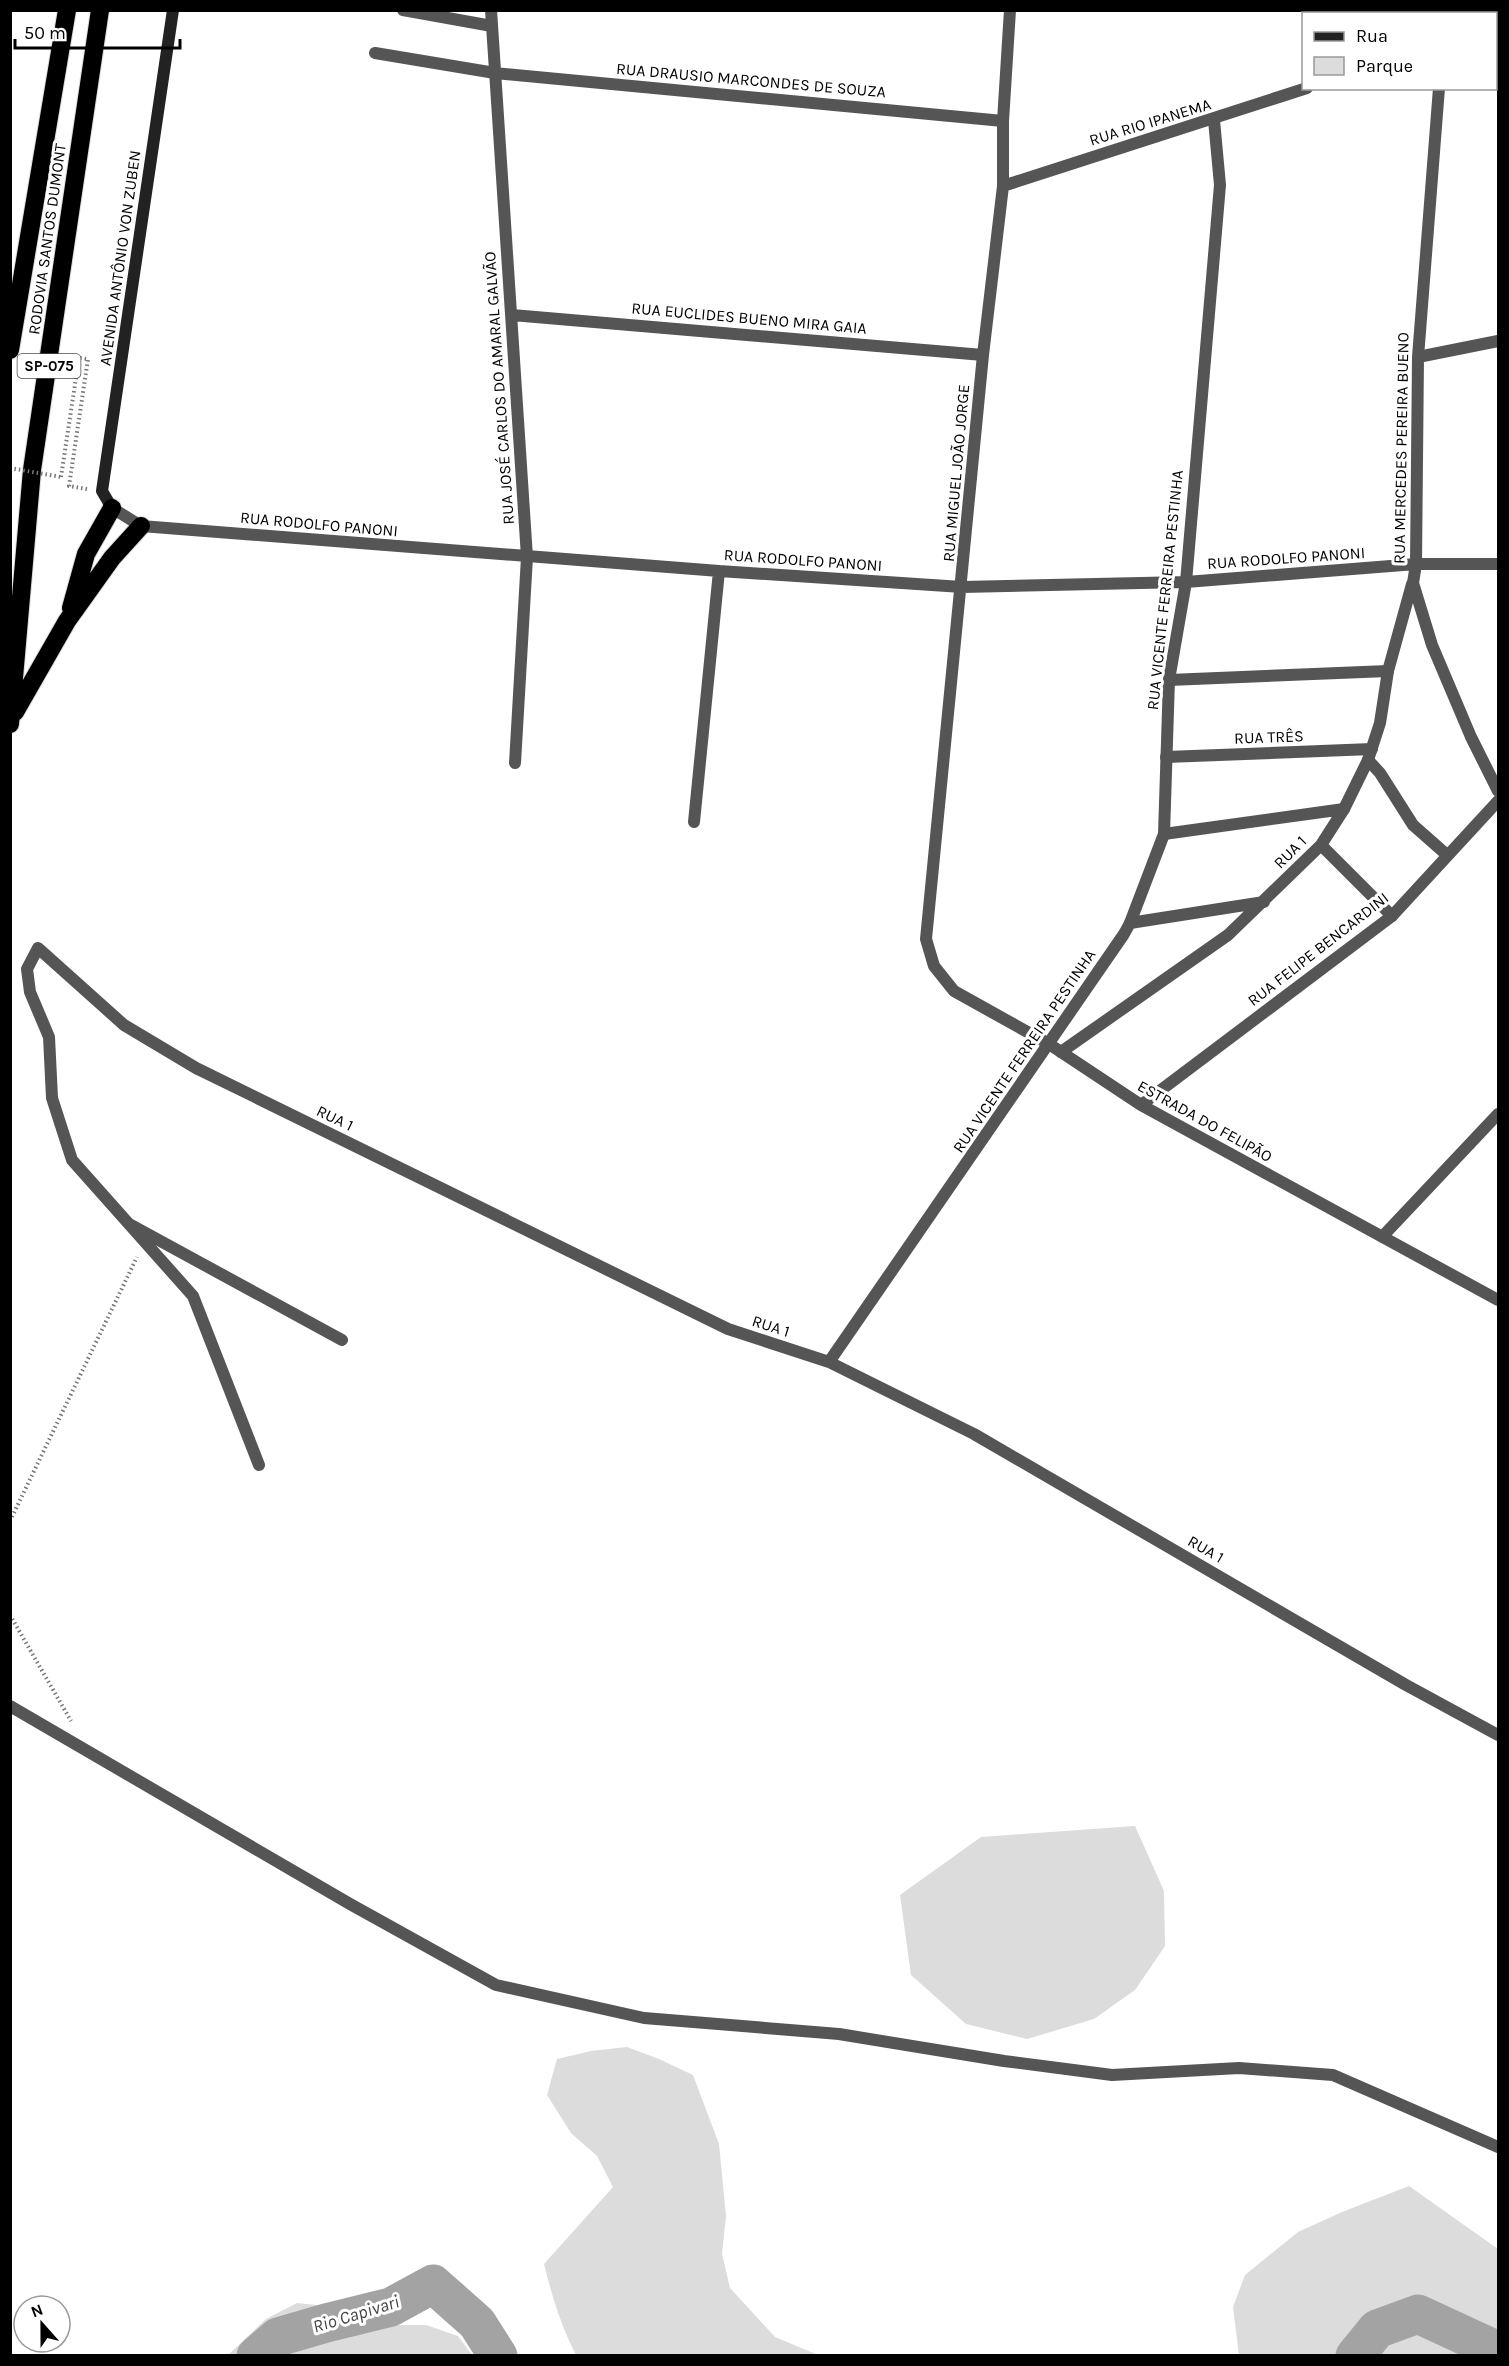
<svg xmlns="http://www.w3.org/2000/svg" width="1509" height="2366" viewBox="0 0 1509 2366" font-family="Karla,sans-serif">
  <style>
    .green { fill: #dcdcdc }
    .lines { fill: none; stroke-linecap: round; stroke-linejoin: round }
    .river { stroke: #a3a3a3; stroke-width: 39 }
    .highway-casing { stroke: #dbdbdb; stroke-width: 20 }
    .path { stroke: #777; stroke-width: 4; stroke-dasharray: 1.5 3; stroke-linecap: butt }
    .lane { stroke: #555; stroke-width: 12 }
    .street { stroke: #555; stroke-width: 12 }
    .secondary { stroke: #222; stroke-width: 12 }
    .highway { stroke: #000; stroke-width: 18 }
    .path-bridge { stroke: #777; stroke-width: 4; stroke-dasharray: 1.5 3; stroke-linecap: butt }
    .labels { text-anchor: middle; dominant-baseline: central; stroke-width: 6; stroke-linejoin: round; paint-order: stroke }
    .shield { fill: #fff; stroke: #4c4c4c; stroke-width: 1.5 }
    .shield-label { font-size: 15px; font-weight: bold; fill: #000 }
    .street-label { font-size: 16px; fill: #000; stroke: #fff }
    .water-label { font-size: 18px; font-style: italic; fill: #444; stroke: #fff }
  </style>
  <rect width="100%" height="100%" fill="#fff"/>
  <path class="green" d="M1135 1826 1164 1891 1165 1946 1135 1990 1094 2019 1027 2039 966 2024 911 1975 900 1895 981 1837Z
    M627 2047 659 2059 693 2075 719 2144 726 2216 722 2254 730 2288 775 2337 818 2355H576C561 2326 552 2296 544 2264L613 2187 597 2156 571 2133 547 2095 557 2059 591 2051Z
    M1409 2186 1498 2249V2355H1239L1233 2307 1245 2275 1298 2232 1342 2212Z
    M297 2303 336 2307 375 2325H426L458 2336 472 2355H228L266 2319Z"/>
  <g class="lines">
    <path class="river" d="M256 2356 278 2337 326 2323 391 2307 433 2284 477 2323 498 2356
      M1355 2356 1377 2329 1418 2314 1498 2351"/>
    <g class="highway-casing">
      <path id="highway" d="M10 350 67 10
        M71 608 86 554 112 508
        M15 712 67 621 112 558 141 526
        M10 724 32 470 100 10"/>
    </g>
    <path class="path" d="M61 477 79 358 88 359 69 486 87 489
      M10 1521 137 1257
      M10 1615 71 1721"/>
    <path class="lane" d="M403 10 492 26
      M375 53 495 73
      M1169 680 1388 671
      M1166 757 1372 749
      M1368 760 1380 773 1413 825 1447 855
      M1164 834 1344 809
      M1321 845 1392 916
      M1130 923 1264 902
      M1061 1052 1228 935 1321 845 1344 809
      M131 1225 342 1340"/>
    <path class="street" d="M491 10 527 557 515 763
      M1010 10 1003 121V186L983 355 926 939 934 966 954 991 1049 1044 1141 1105 1498 1300
      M1496 26 1498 25
      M495 73 1003 121
      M1439 88 1418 357 1416 564 1413 583 1432 645 1471 737 1498 791
      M1003 186 1307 88
      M512 315 983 355
      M1418 357 1498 341
      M112 508 141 526 719 571 962 587 1186 582 1416 564H1498
      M1344 809 1368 760 1380 723 1388 671 1412 584
      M694 822 719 571
      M1141 1105 1392 916 1498 801
      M1382 1237 1498 1114
      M829 1362 1124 934 1130 923 1164 834 1169 680 1186 582 1220 185 1214 120
      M259 1465 193 1296 72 1160 52 1098 49 1037 30 992 27 969 38 948 124 1025 196 1068 728 1329 829 1362 974 1434 1406 1685 1498 1735
      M10 1706 350 1904 496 1985 644 2018 839 2034 1004 2061 1112 2075 1239 2068 1333 2075 1498 2147"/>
    <path class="secondary" d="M112 508 102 491 173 10"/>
    <use href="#highway" class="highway"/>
    <path class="path-bridge" d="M10 468 61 477"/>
  </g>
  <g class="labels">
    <rect class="shield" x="17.5" y="354" width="63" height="24" rx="4.5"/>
    <g class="shield-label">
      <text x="49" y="366">SP-075</text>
    </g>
    <g class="street-label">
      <text transform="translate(751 80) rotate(5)">RUA DRAUSIO MARCONDES DE SOUZA</text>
      <text transform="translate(1150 122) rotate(-17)">RUA RIO IPANEMA</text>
      <text transform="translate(47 239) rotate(-82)">RODOVIA SANTOS DUMONT</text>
      <text transform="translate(120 258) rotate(-82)">AVENIDA ANTÔNIO VON ZUBEN</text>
      <text transform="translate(749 318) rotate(5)">RUA EUCLIDES BUENO MIRA GAIA</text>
      <text transform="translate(499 388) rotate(-94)">RUA JOSÉ CARLOS DO AMARAL GALVÃO</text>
      <text transform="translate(1401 448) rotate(-89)">RUA MERCEDES PEREIRA BUENO</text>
      <text transform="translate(956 473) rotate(-85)">RUA MIGUEL JOÃO JORGE</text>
      <text transform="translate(319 524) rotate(5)">RUA RODOLFO PANONI</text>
      <text transform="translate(1286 558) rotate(-4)">RUA RODOLFO PANONI</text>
      <text transform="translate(803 560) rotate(4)">RUA RODOLFO PANONI</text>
      <text transform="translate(1165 590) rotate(-84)">RUA VICENTE FERREIRA PESTINHA</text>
      <text transform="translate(1269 737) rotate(-2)">RUA TRÊS</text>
      <text transform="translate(1290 852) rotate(-45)">RUA 1</text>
      <text transform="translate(1318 949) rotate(-38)">RUA FELIPE BENCARDINI</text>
      <text transform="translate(1024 1051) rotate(-56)">RUA VICENTE FERREIRA PESTINHA</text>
      <text transform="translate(335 1118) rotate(26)">RUA 1</text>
      <text transform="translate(1205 1121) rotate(29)">ESTRADA DO FELIPÃO</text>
      <text transform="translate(771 1326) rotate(18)">RUA 1</text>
      <text transform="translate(1206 1549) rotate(30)">RUA 1</text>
    </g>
    <g class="water-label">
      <text transform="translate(356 2314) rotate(-17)">Rio Capivari</text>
    </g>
  </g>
  <rect width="1509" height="2366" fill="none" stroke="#000000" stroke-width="24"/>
  <rect x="1302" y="12" width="195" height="78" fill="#ffffff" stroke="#999999" stroke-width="1.5"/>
  <rect x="1314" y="32" width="30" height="9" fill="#222222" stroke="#999999" stroke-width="1.5"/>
  <text x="1356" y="42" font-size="18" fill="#000000">Rua</text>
  <rect x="1314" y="57" width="30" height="18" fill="#dcdcdc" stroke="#999999" stroke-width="1.5"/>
  <text x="1356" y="72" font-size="18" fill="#000000">Parque</text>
  <g transform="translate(42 2324) rotate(339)"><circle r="28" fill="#ffffff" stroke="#999999" stroke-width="1.5"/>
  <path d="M0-4.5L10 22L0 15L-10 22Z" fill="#000000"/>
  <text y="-9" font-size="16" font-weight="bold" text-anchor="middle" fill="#000000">N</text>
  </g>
  <path d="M15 39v9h165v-9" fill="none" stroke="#000000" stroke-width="3"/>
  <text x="24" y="39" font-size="18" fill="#000000" stroke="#ffffff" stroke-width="4.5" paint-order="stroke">50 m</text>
</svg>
